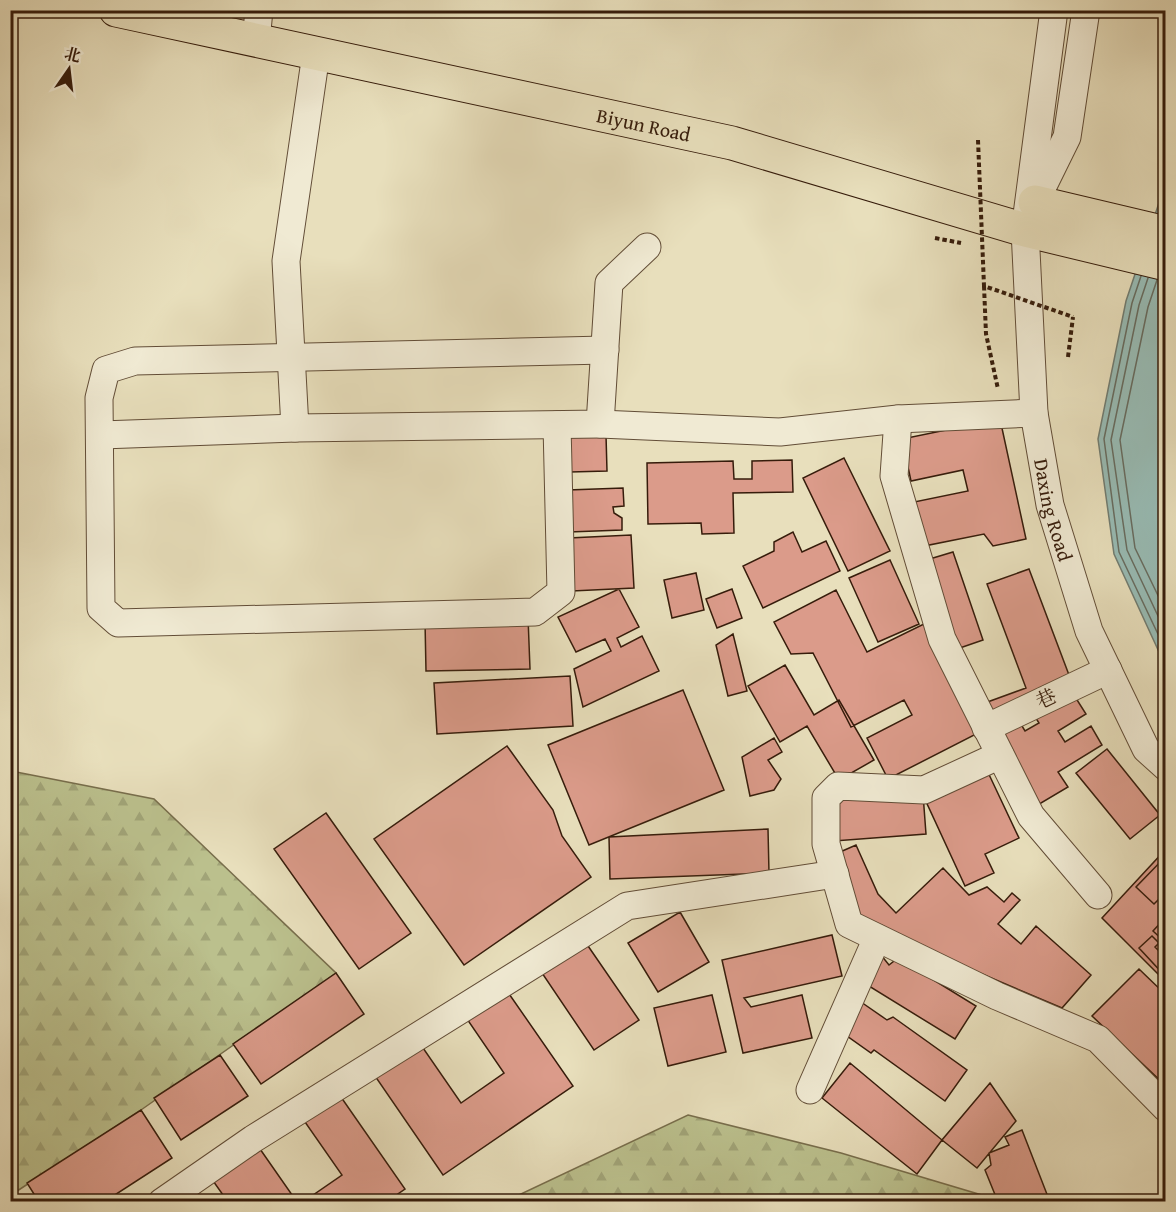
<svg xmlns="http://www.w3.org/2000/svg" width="1176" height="1212" viewBox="0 0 1176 1212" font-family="'Gentium Book Plus','Noto Serif SC',serif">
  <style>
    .forest { fill: url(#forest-firs); stroke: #786e4c; stroke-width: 1.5 }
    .water { fill: #98bcb5; stroke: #717c71; stroke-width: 1.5 }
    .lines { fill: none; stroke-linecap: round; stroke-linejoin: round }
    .shore { stroke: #676c60; stroke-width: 1.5 }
    .building { fill: #db9b8a; stroke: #361c0b; stroke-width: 1.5 }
    .minor-casing { stroke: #624d37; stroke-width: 29 }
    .major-casing { stroke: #361c0b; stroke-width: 35 }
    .path { stroke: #361c0b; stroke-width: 4; stroke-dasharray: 4.5 3; stroke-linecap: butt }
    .minor { stroke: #f0ead3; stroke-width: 27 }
    .major { stroke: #e8dfbc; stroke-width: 33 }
    .path-bridge { stroke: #361c0b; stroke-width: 4; stroke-dasharray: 4.5 3; stroke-linecap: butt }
    .labels { text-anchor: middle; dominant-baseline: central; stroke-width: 5; stroke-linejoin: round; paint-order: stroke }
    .street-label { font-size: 20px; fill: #361c0b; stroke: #f0ead3 }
  </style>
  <defs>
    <pattern id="forest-firs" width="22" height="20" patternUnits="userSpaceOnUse" patternTransform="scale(1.5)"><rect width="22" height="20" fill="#bbc08d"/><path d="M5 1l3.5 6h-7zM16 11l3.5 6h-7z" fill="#a1a478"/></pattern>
  </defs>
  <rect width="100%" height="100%" fill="#e8dfbc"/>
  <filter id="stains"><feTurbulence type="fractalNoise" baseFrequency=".00333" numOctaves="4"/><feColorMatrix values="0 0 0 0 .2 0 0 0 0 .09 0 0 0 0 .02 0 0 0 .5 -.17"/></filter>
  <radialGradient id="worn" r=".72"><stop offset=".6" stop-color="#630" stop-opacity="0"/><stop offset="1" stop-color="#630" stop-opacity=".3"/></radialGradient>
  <path class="forest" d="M11 771 154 799 336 973 141 1110 11 1195Z
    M688 1115 841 1153 985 1196 989 1201H506Z"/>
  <path class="water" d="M1165 185V665L1114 554 1098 439 1126 301Z"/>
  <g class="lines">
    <path class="shore" d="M1141 276 1132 303 1104 439 1119 552 1166 651
      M1148 278 1139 305 1111 440 1127 550 1166 633
      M1157 280 1148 307 1120 440 1135 548 1166 612"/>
  </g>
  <path class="building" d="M1000 419 1026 539 993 546 984 534 924 546 914 502 968 491 963 470 911 481 902 439Z
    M606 435 607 471 570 472 568 436Z
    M844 458 890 551 848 571 803 478Z
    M792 460 793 492 733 493 734 533 702 534 701 523 648 524 647 463 733 461 734 479H752V461Z
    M623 488 624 506 613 507 614 513 622 518V530L569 532 568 490Z
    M793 532 802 552 826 541 840 571 763 608 743 566 774 551V542Z
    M631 535 634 588 572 591 569 538Z
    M953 552 983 640 954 650 923 561Z
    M890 560 919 624 878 642 849 578Z
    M1029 569 1072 683 989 724 982 704 1026 688 987 584Z
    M696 573 704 610 672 618 664 580Z
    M619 589 639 627 617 638 621 647 642 636 659 671 583 707 574 669 611 651 605 639 576 652 558 617Z
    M732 589 742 618 717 628 706 599Z
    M836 590 867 652 930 621 986 729 888 779 867 738 912 715 904 700 851 727 813 653 791 654 774 622Z
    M528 617 530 669 426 671 425 621Z
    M733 634 747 691 728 696 716 645Z
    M785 665 814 715 839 700 874 760 839 780 807 726 780 742 748 686Z
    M570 676 573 726 437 734 434 683Z
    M683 690 724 790 589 845 548 745Z
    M1072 692 1086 714 1058 731 1065 742 1091 726 1102 745 1058 772 1068 787 1036 806 990 731 1016 716 1025 731 1039 723 1034 715Z
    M774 738 782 752 768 760 781 779 774 790 750 796 742 757Z
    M507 746 553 810 562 836 591 877 464 965 374 839Z
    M1107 749 1160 815 1130 839 1076 773Z
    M985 766 1019 838 985 854 994 873 965 886 923 795Z
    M923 794 926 834 834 841 831 801Z
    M326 813 411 933 359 969 274 849Z
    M768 829 769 873 610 879 609 837Z
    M856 845 878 894 896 913 943 868 969 895 987 887 1004 902 1012 893 1020 900 998 924 1021 944 1036 926 1091 975 1062 1008 862 923 831 856Z
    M1166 849V982L1102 918Z
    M1166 856V892L1154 904 1136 887Z
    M680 912 709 962 658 992 628 943Z
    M1166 917V943L1153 931Z
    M832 935 842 976 744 998 751 1007 802 995 812 1038 743 1053 722 960Z
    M1152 936 1159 943 1155 947 1166 958V977L1139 948Z
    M586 943 639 1020 594 1050 542 973Z
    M881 955 889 965 898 958 976 1006 955 1039 864 983Z
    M1139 969 1166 995V1086L1092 1016Z
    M336 973 364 1014 261 1084 233 1044Z
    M505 988 573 1086 443 1175 375 1076 421 1045 461 1103 504 1073 465 1016Z
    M712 995 726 1052 668 1066 654 1008Z
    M861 1002 887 1020 893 1017 967 1070 945 1101 874 1050 871 1053 840 1031Z
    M220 1055 248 1096 181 1140 154 1098Z
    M850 1063 942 1140 917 1174 822 1098Z
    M990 1083 1016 1121 977 1168 942 1140Z
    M334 1087 405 1189 386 1202H303L342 1175 298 1112Z
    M141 1110 172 1158 104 1202H39L27 1183Z
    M1022 1130 1050 1202H998L985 1170 991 1165 989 1153 1009 1145 1005 1137Z
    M253 1139 297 1202H228L206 1171Z"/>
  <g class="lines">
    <g class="minor-casing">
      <g id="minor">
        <path id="s1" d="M1054 10 1025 230 1034 413 1050 505 1089 631 1146 749 1166 767"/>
        <path d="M256 41 259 10"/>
        <path d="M316 54 286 261 295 428 600 424 609 283 647 247"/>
        <path d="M1036 200 1067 137 1086 10"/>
        <path d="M898 419 894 476 942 639 1031 816 1098 895"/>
        <path d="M600 424 780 432 898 419 1034 413"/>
        <path d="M557 425 561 592 535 612 118 623 101 608 99 398 106 370 135 361 605 350"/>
        <path d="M101 435 295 428"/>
        <path d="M986 728 1108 670"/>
        <path d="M1000 755 924 790 838 786 826 798V844L849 924 997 996 1098 1039 1166 1108"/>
        <path d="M810 1090 877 938"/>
        <path d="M162 1202 253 1139 627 906 835 874"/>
      </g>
    </g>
    <g class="major-casing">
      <g id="major">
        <path id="s2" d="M116 10 732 143 1025 230 1166 264"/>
        <path d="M1035 202 1166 233"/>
      </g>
    </g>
    <path class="path" d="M935 238 961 243
      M984 286 986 334 998 389
      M1068 357 1073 317"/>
    <use href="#minor" class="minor"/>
    <use href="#major" class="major"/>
    <path class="path-bridge" d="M978 140 984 286 1073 317"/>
  </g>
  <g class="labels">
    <g class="street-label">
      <text stroke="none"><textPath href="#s2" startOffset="540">Biyun Road</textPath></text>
      <text stroke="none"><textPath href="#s1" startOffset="504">Daxing Road</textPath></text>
      <text transform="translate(1046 698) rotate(-25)">巷</text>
    </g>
  </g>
  <rect width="1176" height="1212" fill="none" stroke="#e8dfbc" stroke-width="36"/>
  <rect x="12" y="12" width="1152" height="1188" fill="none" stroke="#361c0b" stroke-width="3"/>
  <rect x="18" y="18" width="1140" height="1176" fill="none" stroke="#361c0b" stroke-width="1.5"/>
  <g transform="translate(69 69) rotate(14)" stroke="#f0ead3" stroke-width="4.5" paint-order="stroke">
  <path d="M0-4.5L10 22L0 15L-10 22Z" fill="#361c0b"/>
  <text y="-9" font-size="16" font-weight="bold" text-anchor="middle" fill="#361c0b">北</text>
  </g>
  <rect width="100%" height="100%" filter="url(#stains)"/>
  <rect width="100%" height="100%" fill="url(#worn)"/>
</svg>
